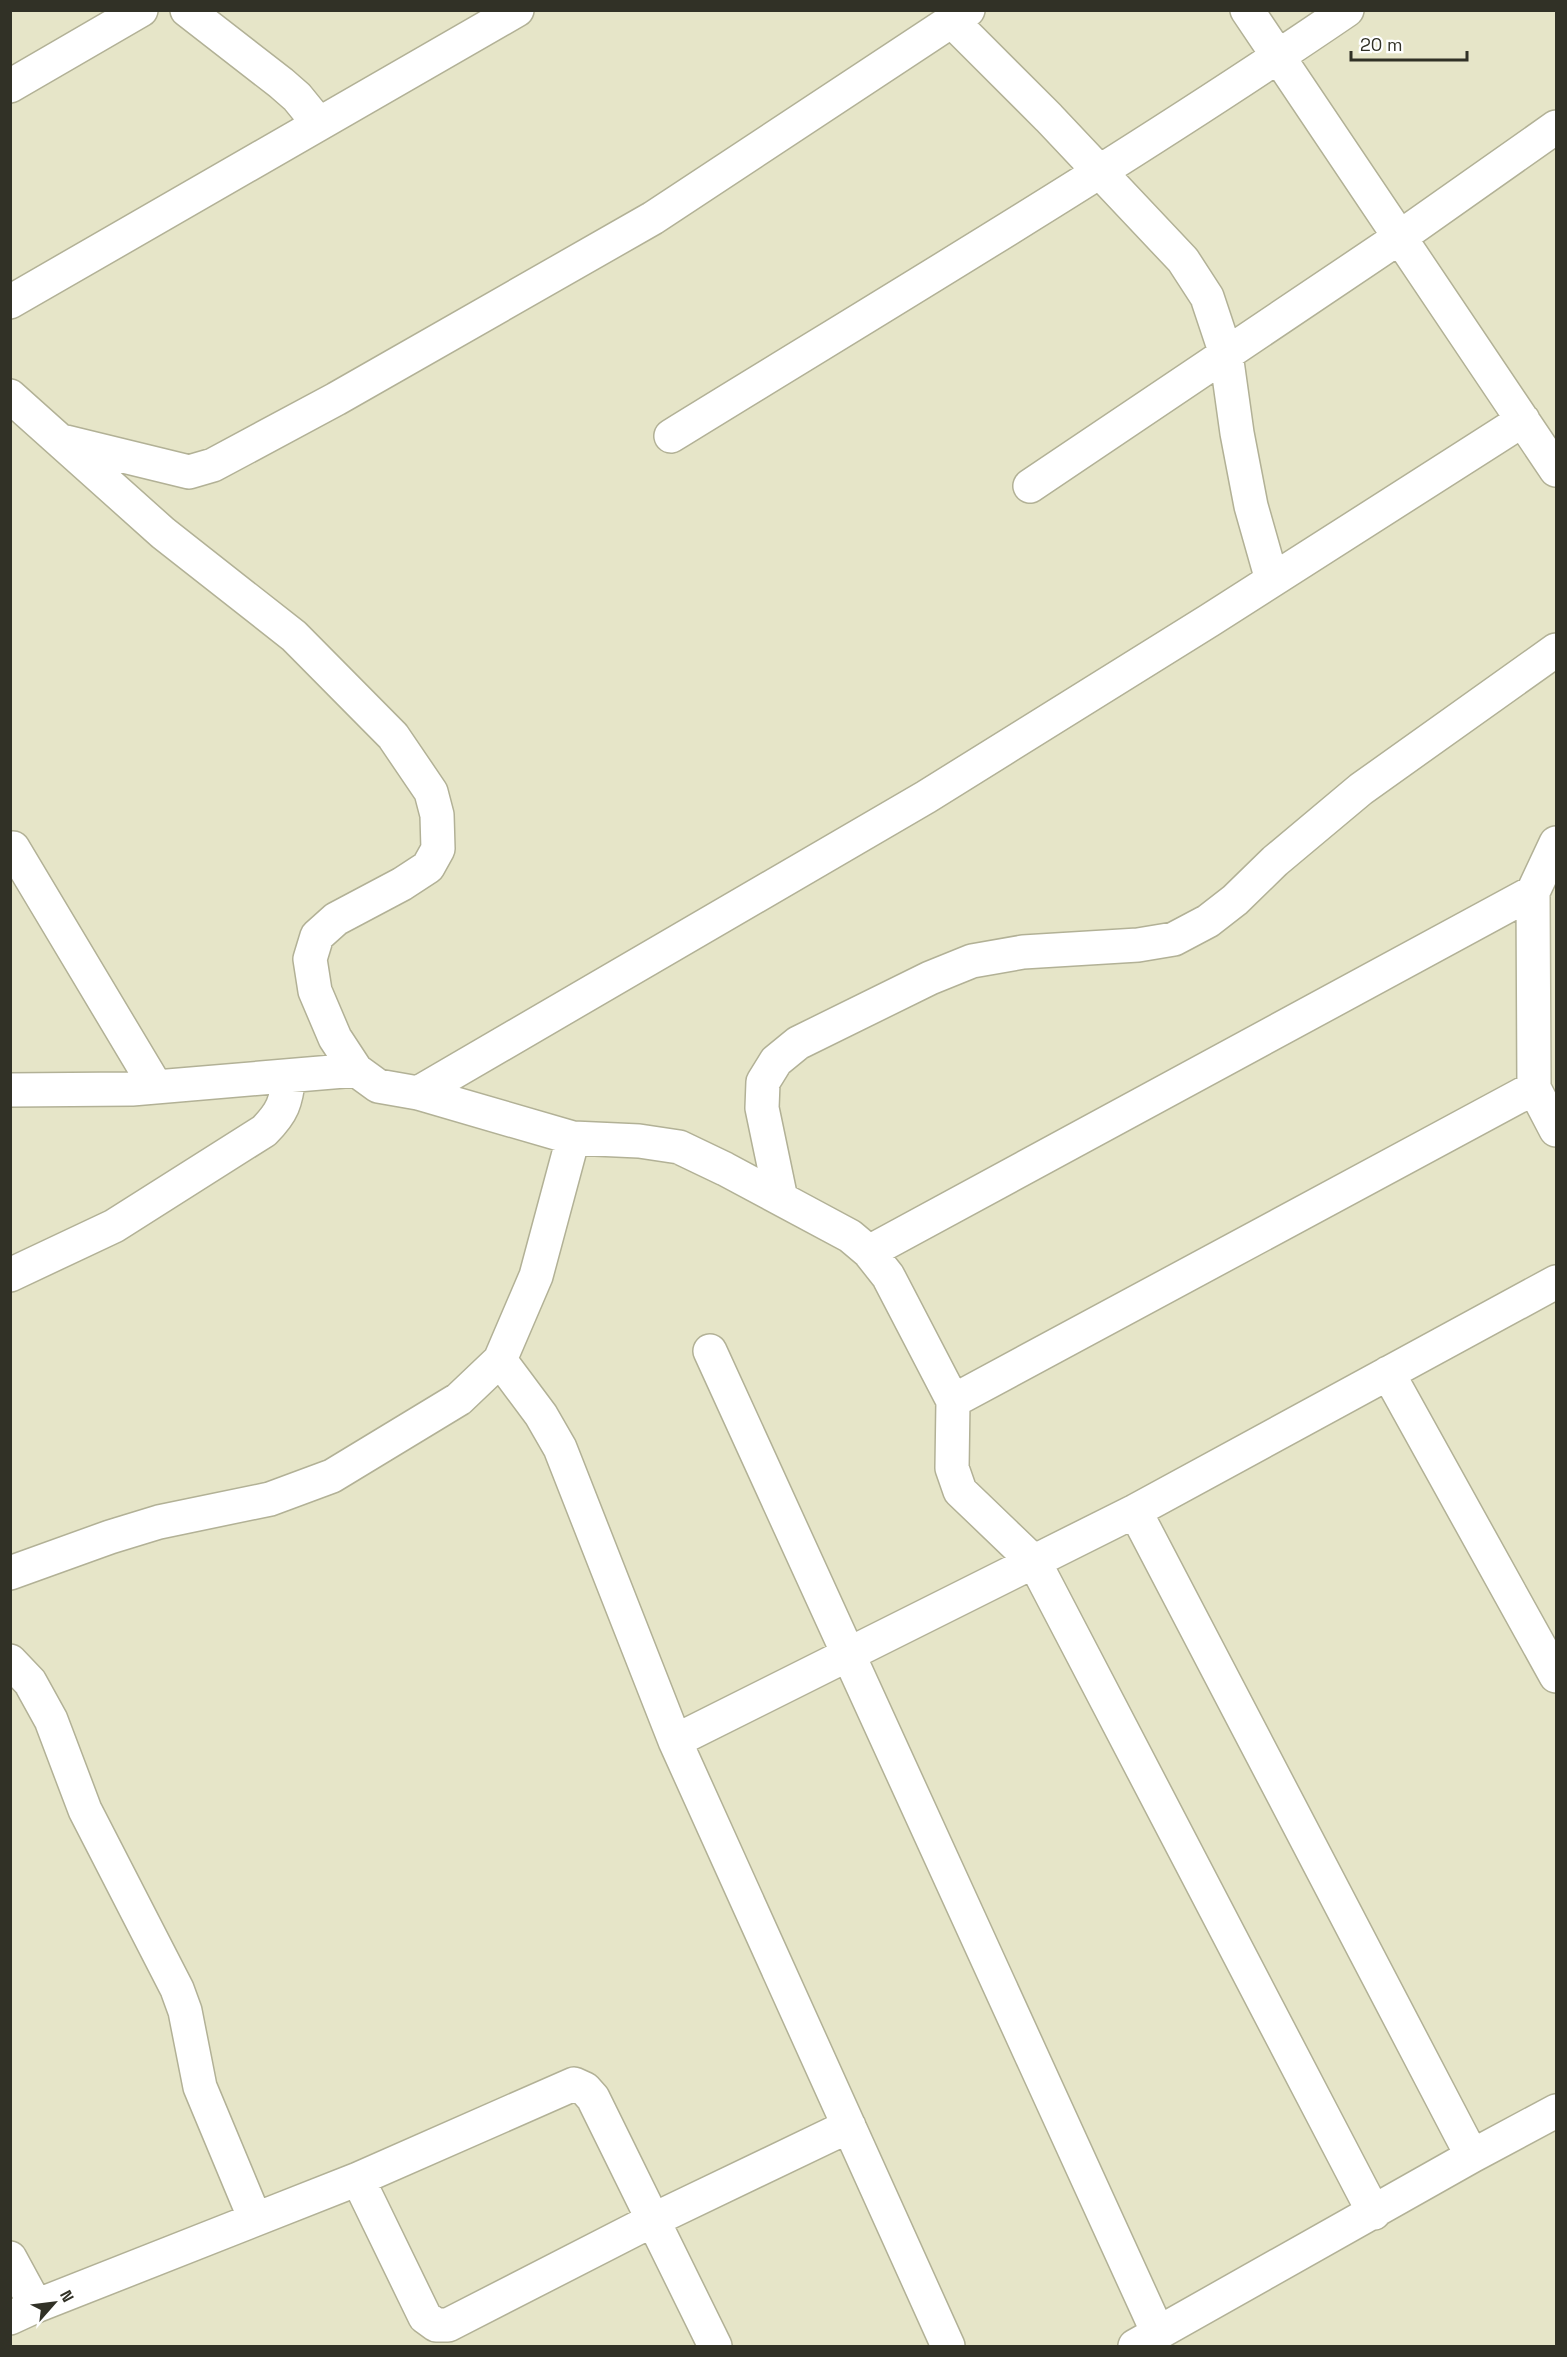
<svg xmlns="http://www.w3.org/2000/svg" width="1567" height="2357" viewBox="0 0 1567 2357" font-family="'Space Grotesk',sans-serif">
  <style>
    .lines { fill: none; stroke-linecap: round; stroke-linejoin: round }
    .minor-casing { stroke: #b2b196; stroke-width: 36 }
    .minor { stroke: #fff; stroke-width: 33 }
  </style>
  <rect width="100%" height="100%" fill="#e6e5c8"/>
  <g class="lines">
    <g class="minor-casing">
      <path id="minor" d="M187 10 281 83 297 97 319 124
        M1247 10 1556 470
        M952 21 1049 118 1183 260 1207 297 1226 354 1237 433 1251 506 1272 580
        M10 86 141 10
        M10 302 517 10
        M10 396 163 533 294 636 393 736 431 792 437 815 438 849 428 867 402 884 336 919 317 936 310 959 315 991 335 1038 356 1070 378 1086 418 1093 573 1138 639 1141 679 1147 725 1169 850 1236 869 1252 888 1276 953 1401 952 1468 960 1491 1035 1563 1374 2213
        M671 436C898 296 1127 160 1347 10
        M66 442 189 472 213 465 336 399 653 218 968 10
        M1030 486 1400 237 1556 127
        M1556 843 1533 892 1534 1088 1556 1130
        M13 848 156 1087
        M10 1090 132 1089 356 1070
        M418 1093 926 797 1210 620 1523 420
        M781 1199 762 1108 763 1082 776 1061 798 1043 930 978 972 961 1023 952 1138 945 1174 939 1208 921 1235 900 1275 861 1361 789 1556 650
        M869 1252 1533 892
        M10 1275 114 1226 264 1131C283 1112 286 1102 289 1076
        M710 1351 1158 2333
        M500 1360 541 1415 560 1448 675 1741 948 2346
        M1388 1373 1556 1676
        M953 1401 1534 1088
        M1135 1511 1472 2156
        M10 1573 110 1537 159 1522 270 1499 332 1476 459 1399 500 1360 536 1276 573 1138
        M10 1661 30 1682 51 1720 85 1810 177 1989 185 2011 200 2087 255 2219
        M675 1741 1135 1511 1556 1282
        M358 2179 425 2317 436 2325H448L653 2220 849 2126
        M10 2258 36 2306
        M10 2318 36 2306 358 2179 574 2084 585 2089 593 2098 715 2346
        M1135 2346 1472 2156 1556 2111"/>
    </g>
    <use href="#minor" class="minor"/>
  </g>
  <rect width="1567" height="2357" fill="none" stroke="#313126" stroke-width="24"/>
  <g transform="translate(54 2303) rotate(62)" stroke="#ffffff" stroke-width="4.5" paint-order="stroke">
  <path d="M0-4.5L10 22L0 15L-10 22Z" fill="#313126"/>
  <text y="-9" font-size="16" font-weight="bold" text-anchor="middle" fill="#313126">N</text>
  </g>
  <path d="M1351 51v9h116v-9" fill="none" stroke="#313126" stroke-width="3"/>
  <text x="1360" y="51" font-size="18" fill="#313126" stroke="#ffffff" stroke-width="4.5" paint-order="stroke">20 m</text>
</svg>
